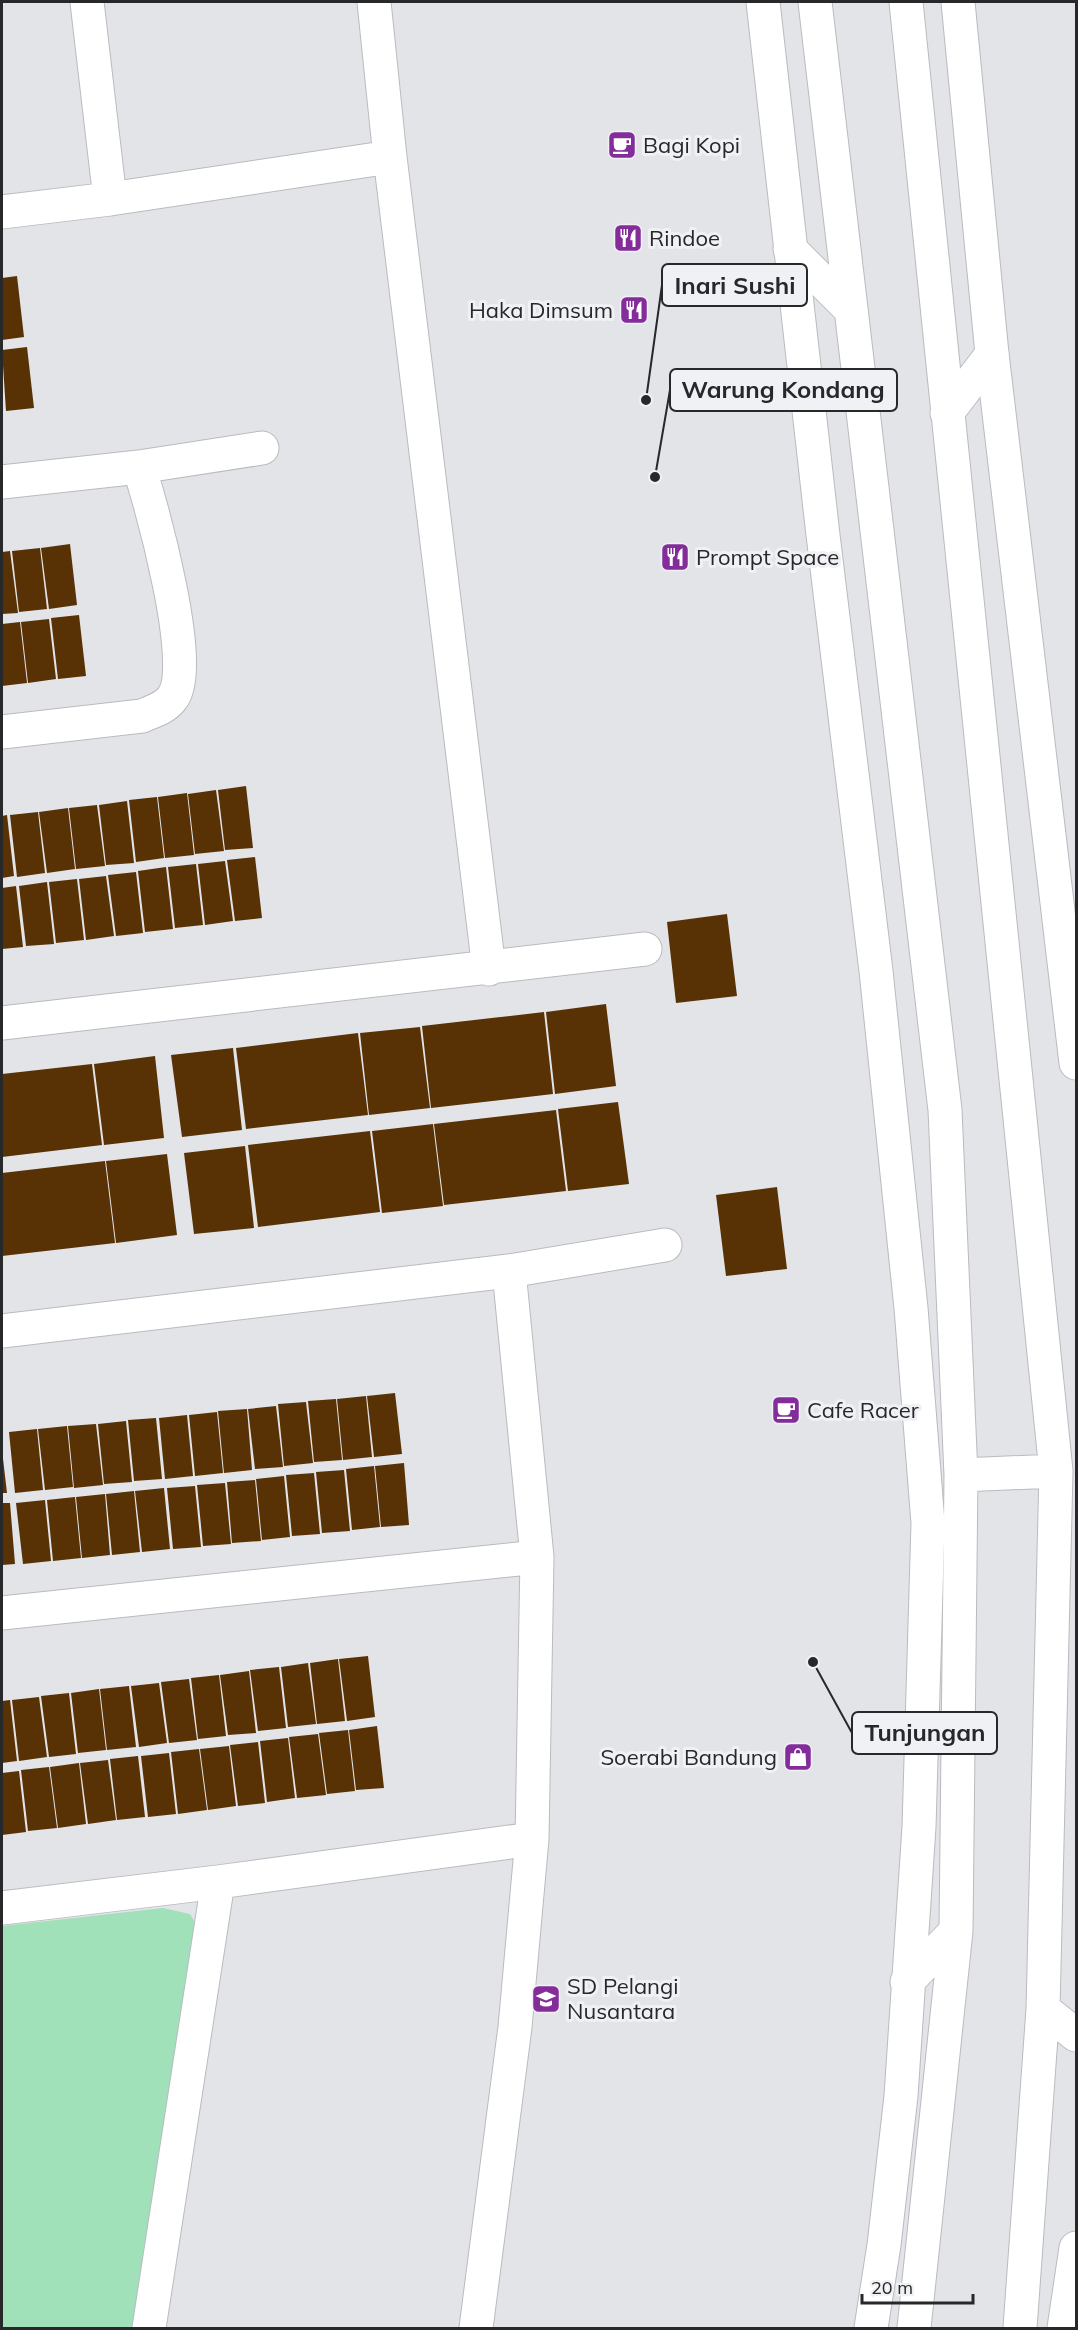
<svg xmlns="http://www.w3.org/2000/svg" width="1078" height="2330" viewBox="0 0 1078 2330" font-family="Mulish,sans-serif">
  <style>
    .green { fill: #a0e1b9 }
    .building { fill: #583104 }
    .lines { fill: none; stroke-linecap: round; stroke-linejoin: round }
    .street-casing { stroke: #babbbf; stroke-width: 35 }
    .secondary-casing { stroke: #babbbf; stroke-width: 35 }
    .street { stroke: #fff; stroke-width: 33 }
    .secondary { stroke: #fff; stroke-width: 33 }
    .labels { text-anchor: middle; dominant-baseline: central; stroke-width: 6; stroke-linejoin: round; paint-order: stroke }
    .poi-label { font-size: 22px; fill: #272829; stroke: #f0f1f5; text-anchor: start }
    .leader { fill: none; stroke: #272829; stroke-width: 2 }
    .callout-dot { fill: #272829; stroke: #f0f1f5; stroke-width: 2 }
    .callout { fill: #f0f1f5; stroke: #272829; stroke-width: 2 }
    .callout-label { font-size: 24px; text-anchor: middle; font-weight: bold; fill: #272829 }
  </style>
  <rect width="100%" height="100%" fill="#e2e4e8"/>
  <path class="green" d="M163 1908 190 1914 206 1940 152 2328H2V1926Z"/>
  <path class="building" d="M17 276 24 337 2 340V278Z
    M27 347 34 408 6 411 2 350Z
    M70 544 77 605 49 609 41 548Z
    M40 548 47 609 19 612 12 551Z
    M10 551 18 613 2 614V552Z
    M79 615 86 676 58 679 51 618Z
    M49 619 56 679 28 683 21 622Z
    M20 622 27 683 2 686V624Z
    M246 786 253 848 225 850 218 790Z
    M216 790 224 851 195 854 188 794Z
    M187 793 194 855 165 858 158 797Z
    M157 797 164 858 136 862 129 800Z
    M127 801 134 863 106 865 99 805Z
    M97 805 105 866 76 869 69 808Z
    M68 808 75 869 47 873 39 812Z
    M38 812 45 873 17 877 10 815Z
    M7 815 14 876 2 878V816Z
    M255 857 262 918 235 921 227 860Z
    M225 861 233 921 205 925 198 864Z
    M196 864 203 925 175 928 168 867Z
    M166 867 173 929 145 932 138 871Z
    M136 872 143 933 116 936 108 875Z
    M106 876 114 936 86 940 79 879Z
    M77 879 84 940 56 943 49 882Z
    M47 882 54 944 26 946 19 886Z
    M16 886 23 947 2 949V888Z
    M727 914 737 996 676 1003 667 922Z
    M606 1004 616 1086 555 1094 546 1012Z
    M544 1012 553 1094 431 1108 422 1026Z
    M420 1027 430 1108 369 1115 360 1033Z
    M358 1033 368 1115 246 1129 236 1048Z
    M233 1048 242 1130 182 1137 171 1055Z
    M155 1056 164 1138 104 1145 94 1064Z
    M92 1064 102 1145 2 1157V1074Z
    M618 1102 629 1184 568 1191 558 1109Z
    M556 1110 566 1191 444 1205 434 1124Z
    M433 1124 443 1206 382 1213 372 1131Z
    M370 1131 380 1212 258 1227 248 1145Z
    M245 1146 254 1228 194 1234 184 1153Z
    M167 1154 177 1235 116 1243 106 1161Z
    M105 1161 115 1243 2 1256V1173Z
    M777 1187 787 1269 726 1276 716 1195Z
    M395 1393 402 1454 374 1457 367 1396Z
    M366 1396 372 1457 343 1460 337 1399Z
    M336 1399 342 1460 314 1462 308 1401Z
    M306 1402 313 1463 284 1466 278 1404Z
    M276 1406 283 1467 255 1469 248 1409Z
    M247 1409 252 1470 224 1473 218 1411Z
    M217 1412 223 1473 195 1476 189 1415Z
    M187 1415 193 1476 165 1479 159 1418Z
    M156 1418 162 1479 134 1481 128 1420Z
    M126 1421 132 1482 104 1484 98 1424Z
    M96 1424 103 1485 74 1488 68 1426Z
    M67 1426 73 1487 45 1490 38 1429Z
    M37 1429 43 1490 15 1493 9 1432Z
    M2 1450 7 1493H2Z
    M404 1463 409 1525 381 1527 375 1466Z
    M374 1466 380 1527 352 1530 346 1469Z
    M344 1470 350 1531 322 1533 316 1472Z
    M314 1473 320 1534 292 1536 286 1475Z
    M284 1476 290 1537 262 1540 256 1479Z
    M255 1480 261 1541 232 1543 227 1482Z
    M225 1483 231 1544 203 1546 197 1485Z
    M195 1486 201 1547 173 1549 167 1488Z
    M164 1488 170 1549 142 1552 135 1491Z
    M134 1491 140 1552 112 1555 106 1494Z
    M105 1494 110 1555 82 1558 76 1497Z
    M75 1497 81 1558 53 1561 47 1500Z
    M45 1500 51 1561 23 1564 16 1503Z
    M2 1503H10L15 1564 2 1565Z
    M368 1656 375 1717 347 1721 339 1659Z
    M338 1659 345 1721 317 1724 310 1663Z
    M308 1663 316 1724 288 1727 281 1667Z
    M279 1667 286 1728 258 1731 250 1670Z
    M249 1671 256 1733 228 1735 220 1675Z
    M219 1675 226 1736 198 1739 191 1678Z
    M189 1679 197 1740 169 1743 161 1682Z
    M159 1683 167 1743 139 1747 131 1686Z
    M129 1686 136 1747 107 1750 100 1689Z
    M99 1689 106 1750 78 1753 71 1693Z
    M69 1693 76 1754 49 1757 41 1696Z
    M39 1697 47 1757 19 1761 12 1700Z
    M10 1700 17 1761 2 1763V1701Z
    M377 1726 384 1788 356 1790 349 1730Z
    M348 1730 355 1791 327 1794 319 1733Z
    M318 1734 326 1795 297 1798 289 1737Z
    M288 1738 295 1798 267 1802 260 1741Z
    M258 1742 265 1803 238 1806 230 1745Z
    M229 1746 236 1806 208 1810 200 1749Z
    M199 1749 207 1810 178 1814 171 1752Z
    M169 1753 176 1814 148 1817 141 1756Z
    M138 1756 145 1817 117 1820 110 1759Z
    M108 1760 116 1820 88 1824 80 1763Z
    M79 1763 86 1824 58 1828 50 1767Z
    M49 1767 57 1828 28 1831 21 1770Z
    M19 1771 26 1832 2 1835V1773Z"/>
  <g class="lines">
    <g class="street-casing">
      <path id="street" d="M87 2 110 199
        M374 2 390 157 489 969
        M763 2 823 535 876 971 911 1308 928 1523 919 1827 901 2096 884 2245 871 2328
        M958 2 992 354 1076 1063
        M2 212 110 199 390 157
        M139 467 262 448
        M2 482 139 467C152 508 196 664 173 697 166 708 153 711 142 716L2 732
        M2 1023 645 949
        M2 1331 509 1271 665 1245
        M2 1613 537 1557
        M2 1908 218 1882 532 1839
        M149 2328 218 1882
        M476 2328 515 2027 532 1839 537 1557 509 1271
        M1064 2328 1076 2248"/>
    </g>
    <g class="secondary-casing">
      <path id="secondary" d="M815 2 945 1110 961 1475 956 1931 914 2328
        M906 2 1056 1471 1043 2009 1020 2328
        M790 249 851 310
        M947 413 992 354
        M961 1475 1056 1471
        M907 1982 956 1931
        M1043 2009 1076 2035"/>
    </g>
    <use href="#street" class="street"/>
    <use href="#secondary" class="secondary"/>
  </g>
  <defs>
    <g id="cafe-square" transform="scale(1.5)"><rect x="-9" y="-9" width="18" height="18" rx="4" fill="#832c9a" stroke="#f0f1f5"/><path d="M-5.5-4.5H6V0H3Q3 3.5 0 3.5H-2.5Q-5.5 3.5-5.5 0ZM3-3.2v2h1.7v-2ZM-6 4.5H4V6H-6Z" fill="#fff"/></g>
    <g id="restaurant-square" transform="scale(1.5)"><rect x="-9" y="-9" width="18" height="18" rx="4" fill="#832c9a" stroke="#f0f1f5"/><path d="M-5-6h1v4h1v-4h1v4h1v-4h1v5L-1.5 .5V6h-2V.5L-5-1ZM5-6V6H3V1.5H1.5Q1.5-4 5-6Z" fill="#fff"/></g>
    <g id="shop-square" transform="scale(1.5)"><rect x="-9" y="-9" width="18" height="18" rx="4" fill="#832c9a" stroke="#f0f1f5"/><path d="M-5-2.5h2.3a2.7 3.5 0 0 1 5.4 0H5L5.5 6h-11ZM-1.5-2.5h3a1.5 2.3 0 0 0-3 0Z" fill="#fff"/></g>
    <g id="school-square" transform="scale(1.5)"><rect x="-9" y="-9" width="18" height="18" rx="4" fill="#832c9a" stroke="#f0f1f5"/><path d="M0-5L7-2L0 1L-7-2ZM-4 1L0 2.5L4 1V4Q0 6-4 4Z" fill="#fff"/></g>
  </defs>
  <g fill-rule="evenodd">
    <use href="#cafe-square" x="622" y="145"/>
    <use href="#restaurant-square" x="628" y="238"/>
    <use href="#restaurant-square" x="634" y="310"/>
    <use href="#restaurant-square" x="675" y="557"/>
    <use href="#cafe-square" x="786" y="1410"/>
    <use href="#shop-square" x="798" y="1757"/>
    <use href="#school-square" x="546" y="1999"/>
  </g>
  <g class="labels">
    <g class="poi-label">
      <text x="643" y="145">Bagi Kopi</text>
      <text x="649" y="238">Rindoe</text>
      <text x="613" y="310" text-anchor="end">Haka Dimsum</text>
      <text x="696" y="557">Prompt Space</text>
      <text x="807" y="1410">Cafe Racer</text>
      <text x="777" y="1757" text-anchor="end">Soerabi Bandung</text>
      <text x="567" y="1986">SD Pelangi<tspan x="567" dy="25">Nusantara</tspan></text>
    </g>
  </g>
  <path class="leader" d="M646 400L662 285M655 477L670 390M813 1662L852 1733"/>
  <g class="callout-dot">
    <circle cx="646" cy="400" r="6"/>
    <circle cx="655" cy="477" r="6"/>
    <circle cx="813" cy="1662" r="6"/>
  </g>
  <g class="callout">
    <rect x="662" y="264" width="145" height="42" rx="6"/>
    <rect x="670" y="369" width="227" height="42" rx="6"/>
    <rect x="852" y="1712" width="145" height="42" rx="6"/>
  </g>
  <g class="callout-label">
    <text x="735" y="294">Inari Sushi</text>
    <text x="783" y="398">Warung Kondang</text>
    <text x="925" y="1741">Tunjungan</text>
  </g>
  <rect width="1078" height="2330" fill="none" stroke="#272829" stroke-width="6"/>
  <path d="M862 2294v9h111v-9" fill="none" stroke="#272829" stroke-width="3"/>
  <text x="871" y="2294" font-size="18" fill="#272829" stroke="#f0f1f5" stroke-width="4.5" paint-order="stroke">20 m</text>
</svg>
